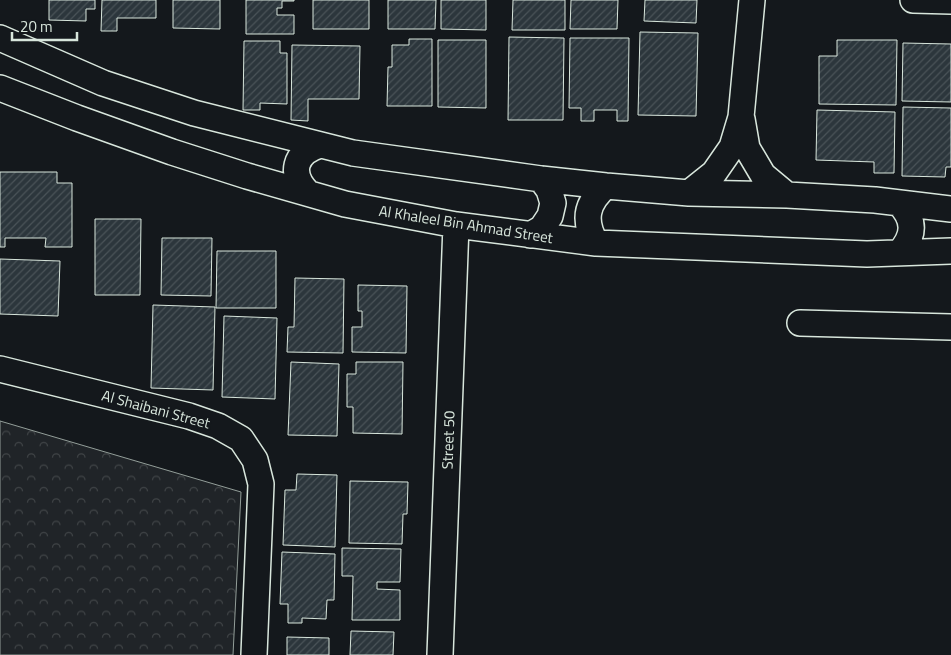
<svg xmlns="http://www.w3.org/2000/svg" width="951" height="655" viewBox="0 0 951 655" font-family="'Titillium Web',sans-serif">
  <style>
    .forest { fill: url(#forest-crowns); stroke: #939e99 }
    .building { fill: url(#building-hatch); stroke: #d8e6dc }
    .lines { fill: none; stroke-linecap: round; stroke-linejoin: round }
    .minor-casing { stroke: #d8e6dc; stroke-width: 28 }
    .minor { stroke: #14181c; stroke-width: 25 }
    .labels { text-anchor: middle; dominant-baseline: central; stroke-width: 4; stroke-linejoin: round; paint-order: stroke }
    .street-label { font-size: 15px; fill: #d8e6dc; stroke: #14181c }
  </style>
  <defs>
    <pattern id="forest-crowns" width="20" height="18" patternUnits="userSpaceOnUse" patternTransform="scale(1.25)"><rect width="20" height="18" fill="#202428"/><path d="M2 6a3 3 0 1 1 6 0M12 15a3 3 0 1 1 6 0" fill="none" stroke="#404447"/></pattern>
    <pattern id="building-hatch" width="6" height="6" patternUnits="userSpaceOnUse" patternTransform="scale(1.25)"><rect width="6" height="6" fill="#2c363c"/><path d="M-1 1l2-2M0 6l6-6M5 7l2-2" fill="none" stroke="#4a5358"/></pattern>
  </defs>
  <rect width="100%" height="100%" fill="#14181c"/>
  <path class="forest" d="M0 421 241 492 233 655H0Z"/>
  <path class="building" d="M49 0H95V9H86V21L49 20Z
    M102 0H156V18H117V31H101Z
    M173 0H220V29L173 28Z
    M246 0H294V1H282V8H277V15H294V34H246Z
    M313 0H369V29H313Z
    M388 0H436L435 29H388Z
    M441 0H486V30L441 29Z
    M513 0H565V30H512Z
    M571 0H618L617 29H570Z
    M645 0H697L696 23 644 21Z
    M640 32 698 33 696 116 638 115Z
    M509 37 564 38 563 120H508Z
    M570 38H629L628 121H617V110H594V121H581V108H569Z
    M409 39H432V106H387L388 67H392V45H409Z
    M438 40H486V108L438 107Z
    M837 40H897L896 105 819 104V56H837Z
    M244 41H280V53H287V104L260 103V110H243Z
    M903 43 951 44V102L902 101Z
    M292 45 360 46 359 99H308V121L291 120Z
    M903 107 951 108V167H946L945 177 902 176Z
    M817 110 895 112 894 173H874V162L816 160Z
    M0 172H57V183H72V247H45L46 238H5V247H0Z
    M95 219H141L140 295H95Z
    M162 238H212L211 296 161 295Z
    M217 251H276V308H216Z
    M0 259 60 261 58 316 0 314Z
    M295 278 344 279 343 353 287 352 288 327H294Z
    M358 285 407 286 406 353 352 352V327H362V311H358Z
    M153 305 215 307 213 390 151 388Z
    M224 316 277 318 275 399 222 397Z
    M291 362 339 364 337 436 288 435Z
    M356 362H403L402 434 353 433V407H347V374H356Z
    M297 474 337 475 335 547 283 545 285 490H296Z
    M350 481 408 482 407 514H403L402 544 349 543Z
    M342 548 401 549 400 582H377V589L400 590V620H352L353 576H342Z
    M282 552 335 554 334 600H327L326 619 302 618V623H288V604H280Z
    M351 631 394 632 393 655H350Z
    M287 637 329 638V655H287Z"/>
  <g class="lines">
    <g class="minor-casing">
      <path id="minor" d="M913 0 951 1
        M0 38 103 83 194 113 353 153 541 179 606 186 689 193 787 195 875 200 951 209
        M0 88 77 118 172 152 247 176 345 204 456 225 596 243 867 254 951 251
        M742 119 747 148 763 175 787 195
        M308 193C289 174 294 153 320 145
        M689 193 714 173 732 147 741 117 752 0
        M899 203C915 220 915 235 900 252
        M530 235 542 228 550 216 553 203 549 190 541 179
        M596 243C583 221 586 203 606 186
        M800 323 951 327
        M0 369 189 416 218 426 241 439 255 460 261 484 254 655
        M440 655 456 225"/>
    </g>
    <use href="#minor" class="minor"/>
  </g>
  <g class="labels">
    <g class="street-label">
      <text transform="translate(466 224) rotate(9)">Al Khaleel Bin Ahmad Street</text>
      <text transform="translate(156 409) rotate(15)">Al Shaibani Street</text>
      <text transform="translate(448 440) rotate(-88)">Street 50</text>
    </g>
  </g>
  <path d="M12 32v8h65v-8" fill="none" stroke="#d8e6dc" stroke-width="2.5"/>
  <text x="20" y="32" font-size="15" fill="#d8e6dc" stroke="#14181c" stroke-width="4" paint-order="stroke">20 m</text>
</svg>
